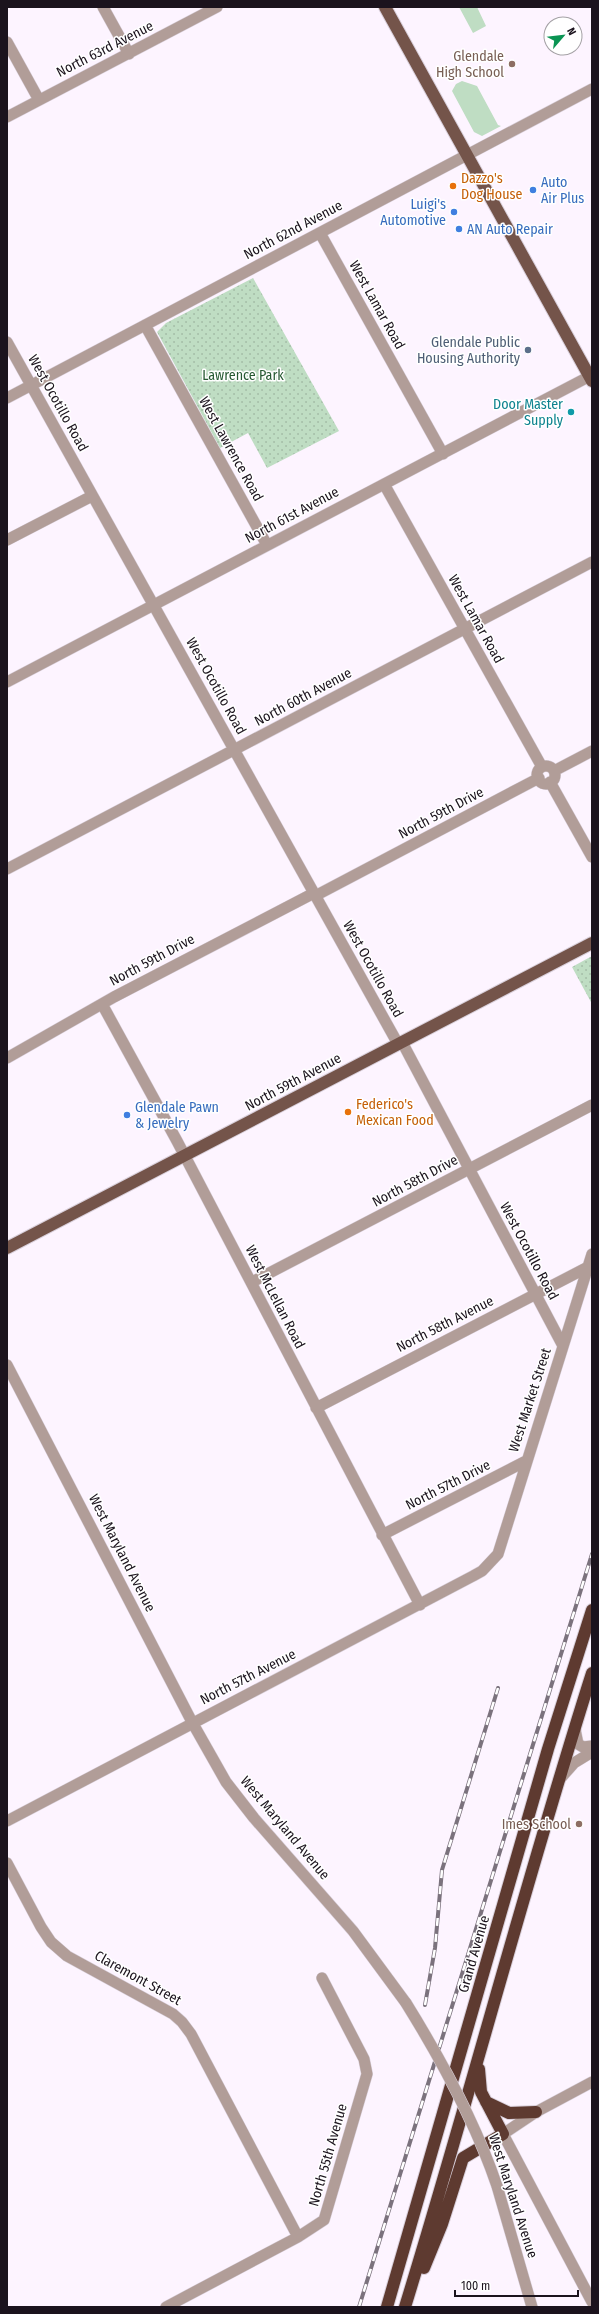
<svg xmlns="http://www.w3.org/2000/svg" width="599" height="2314" viewBox="0 0 599 2314" font-family="'Fira Sans Condensed',sans-serif">
  <style>
    .grass { fill: #bfddc3 }
    .park { fill: url(#park-dots) }
    .lines { fill: none; stroke-linecap: round; stroke-linejoin: round }
    .minor-casing { stroke: #d9d0db; stroke-width: 12 }
    .major-casing { stroke: #d9d0db; stroke-width: 14 }
    .highway-casing { stroke: #d9d0db; stroke-width: 14 }
    .minor { stroke: #b19d98; stroke-width: 11 }
    .major { stroke: #74544a; stroke-width: 12 }
    .highway { stroke: #5e3a30; stroke-width: 12 }
    .rail-casing { stroke: #7b727d; stroke-width: 4 }
    .rail { stroke: #fff; stroke-width: 2.5; stroke-dasharray: 8; stroke-linecap: butt }
    .minor-bridge-casing { stroke: #d9d0db; stroke-width: 12; stroke-linecap: butt }
    .minor-bridge { stroke: #b19d98; stroke-width: 11 }
    .education-dot { fill: #8d6e63; stroke: #fff; stroke-width: 1.5 }
    .food-dot { fill: #e8710a; stroke: #fff; stroke-width: 1.5 }
    .shop-dot { fill: #3f7fe0; stroke: #fff; stroke-width: 1.5 }
    .service-dot { fill: #5c6f8a; stroke: #fff; stroke-width: 1.5 }
    .culture-dot { fill: #0f9aa8; stroke: #fff; stroke-width: 1.5 }
    .labels { text-anchor: middle; dominant-baseline: central; stroke-width: 3; stroke-linejoin: round; paint-order: stroke }
    .street-label { font-size: 14px; fill: #1b131d; stroke: #fff }
    .education-label { font-size: 14px; fill: #785e54; stroke: #fff; text-anchor: end }
    .food-label { font-size: 14px; fill: #c56008; stroke: #fff; text-anchor: start }
    .shop-label { font-size: 14px; fill: #366cbe; stroke: #fff; text-anchor: start }
    .service-label { font-size: 14px; fill: #4e5e75; stroke: #fff; text-anchor: end }
    .park-label { font-size: 14px; fill: #265932; stroke: #fff }
    .culture-label { font-size: 14px; fill: #0d838f; stroke: #fff; text-anchor: end }
  </style>
  <defs>
    <pattern id="park-dots" width="8" height="8" patternUnits="userSpaceOnUse"><rect width="8" height="8" fill="#bfddc3"/><path d="M2 2h.1M6 6h.1" fill="none" stroke="#a4bda7" stroke-width="1.8" stroke-linecap="round"/></pattern>
  </defs>
  <rect width="100%" height="100%" fill="#fdf4ff"/>
  <path class="grass" d="M459 7H477L486 26 473 33Z
    M462 81 477 86 498 125 501 126 482 136 474 132 452 91 456 84Z"/>
  <path class="park" d="M253 278 339 431 267 468 248 433 220 448 157 332 166 323Z
    M592 956V1004L572 967Z"/>
  <g class="lines">
    <g class="minor-casing">
      <path id="minor" d="M103 7 129 54
        M7 42 39 100
        M7 117 217 7
        M320 233 443 454
        M145 325 267 545
        M7 342 398 1044
        M7 398 592 89
        M384 484 542 767
        M7 540 92 496
        M7 682 592 375
        M537 775a9 9 0 1 1 18 0a9 9 0 1 1-18 0Z
        M554 771 592 751
        M550 782 592 857
        M7 869 592 562
        M315 896 539 778
        M102 1004 177 1141 420 1605
        M402 1042 563 1346
        M7 1058 114 997 314 893
        M252 1282 592 1105
        M7 1365 192 1722 226 1782 254 1818 353 1931 406 2003
        M316 1408 588 1267
        M382 1535 526 1461
        M575 1729 578 1744 583 1747 592 1746
        M559 1780 574 1763 592 1752
        M7 1821 473 1576 482 1571 498 1554 592 1254
        M7 1863 41 1927 51 1942 67 1956 173 2014 182 2022 191 2034 298 2237
        M592 2082 536 2112 503 2134 592 2302
        M497 2186 532 2307
        M166 2307 298 2237 324 2220 367 2074 364 2059 322 1978"/>
    </g>
    <g class="major-casing">
      <path id="major" d="M385 7 592 381
        M7 1248 592 943"/>
    </g>
    <g class="highway-casing">
      <path id="highway" d="M486 2102 509 2113 536 2112
        M424 2268 442 2224 463 2158 503 2134 481 2092 479 2069
        M387 2307 548 1749 592 1610
        M405 2307C470 2096 525 1883 592 1673"/>
    </g>
    <use href="#minor" class="minor"/>
    <use href="#major" class="major"/>
    <use href="#highway" class="highway"/>
    <g class="rail-casing">
      <path id="rail" d="M425 2005 435 1948 442 1870 498 1688
        M359 2307 592 1554"/>
    </g>
    <use href="#rail" class="rail"/>
    <g class="minor-bridge-casing">
      <path id="minor-bridge" d="M406 2003C442 2061 475 2121 497 2186"/>
    </g>
    <use href="#minor-bridge" class="minor-bridge"/>
  </g>
  <g class="education-dot">
    <circle cx="512" cy="64" r="4"/>
    <circle cx="579" cy="1824" r="4"/>
  </g>
  <g class="food-dot">
    <circle cx="453" cy="186" r="4"/>
    <circle cx="348" cy="1112" r="4"/>
  </g>
  <g class="shop-dot">
    <circle cx="533" cy="190" r="4"/>
    <circle cx="454" cy="212" r="4"/>
    <circle cx="459" cy="229" r="4"/>
    <circle cx="127" cy="1115" r="4"/>
  </g>
  <circle class="service-dot" cx="528" cy="350" r="4"/>
  <circle class="culture-dot" cx="571" cy="412" r="4"/>
  <g class="labels">
    <g class="street-label">
      <text transform="translate(105 49) rotate(-27)">North 63rd Avenue</text>
      <text transform="translate(293 230) rotate(-28)">North 62nd Avenue</text>
      <text transform="translate(377 305) rotate(61)">West Lamar Road</text>
      <text transform="translate(58 403) rotate(61)">West Ocotillo Road</text>
      <text transform="translate(231 449) rotate(61)">West Lawrence Road</text>
      <text transform="translate(292 515) rotate(-28)">North 61st Avenue</text>
      <text transform="translate(476 619) rotate(61)">West Lamar Road</text>
      <text transform="translate(216 686) rotate(61)">West Ocotillo Road</text>
      <text transform="translate(303 697) rotate(-28)">North 60th Avenue</text>
      <text transform="translate(441 813) rotate(-28)">North 59th Drive</text>
      <text transform="translate(152 960) rotate(-28)">North 59th Drive</text>
      <text transform="translate(373 969) rotate(61)">West Ocotillo Road</text>
      <text transform="translate(293 1082) rotate(-28)">North 59th Avenue</text>
      <text transform="translate(415 1181) rotate(-28)">North 58th Drive</text>
      <text transform="translate(529 1251) rotate(62)">West Ocotillo Road</text>
      <text transform="translate(275 1297) rotate(63)">West McLellan Road</text>
      <text transform="translate(445 1324) rotate(-27)">North 58th Avenue</text>
      <text transform="translate(530 1400) rotate(-72)">West Market Street</text>
      <text transform="translate(448 1485) rotate(-27)">North 57th Drive</text>
      <text transform="translate(122 1553) rotate(63)">West Maryland Avenue</text>
      <text transform="translate(248 1677) rotate(-27)">North 57th Avenue</text>
      <text transform="translate(285 1828) rotate(50)">West Maryland Avenue</text>
      <text transform="translate(474 1954) rotate(-74)">Grand Avenue</text>
      <text transform="translate(138 1978) rotate(29)">Claremont Street</text>
      <text transform="translate(328 2155) rotate(-74)">North 55th Avenue</text>
      <text transform="translate(513 2196) rotate(72)">West Maryland Avenue</text>
    </g>
    <g class="education-label">
      <text x="504" y="56">Glendale<tspan x="504" dy="16">High School</tspan></text>
      <text x="571" y="1824">Imes School</text>
    </g>
    <g class="food-label">
      <text x="461" y="178">Dazzo's<tspan x="461" dy="16">Dog House</tspan></text>
      <text x="356" y="1104">Federico's<tspan x="356" dy="16">Mexican Food</tspan></text>
    </g>
    <g class="shop-label">
      <text x="541" y="182">Auto<tspan x="541" dy="16">Air Plus</tspan></text>
      <text x="446" y="204" text-anchor="end">Luigi's<tspan x="446" dy="16">Automotive</tspan></text>
      <text x="467" y="229">AN Auto Repair</text>
      <text x="135" y="1107">Glendale Pawn<tspan x="135" dy="16">&amp; Jewelry</tspan></text>
    </g>
    <g class="service-label">
      <text x="520" y="342">Glendale Public<tspan x="520" dy="16">Housing Authority</tspan></text>
    </g>
    <g class="park-label">
      <text x="243" y="375">Lawrence Park</text>
    </g>
    <g class="culture-label">
      <text x="563" y="404">Door Master<tspan x="563" dy="16">Supply</tspan></text>
    </g>
  </g>
  <rect width="599" height="2314" fill="none" stroke="#1b131d" stroke-width="16"/>
  <g transform="translate(563 36) rotate(62)"><circle r="19" fill="#ffffff" stroke="#a4a1a5"/>
  <path d="M0-3L7 15L0 10L-7 15Z" fill="#0a9453"/>
  <text y="-6" font-size="11" font-weight="bold" text-anchor="middle" fill="#1b131d">N</text>
  </g>
  <path d="M455 2290v6h123v-6" fill="none" stroke="#1b131d" stroke-width="2"/>
  <text x="461" y="2290" font-size="12" fill="#1b131d" stroke="#ffffff" stroke-width="3" paint-order="stroke">100 m</text>
</svg>
